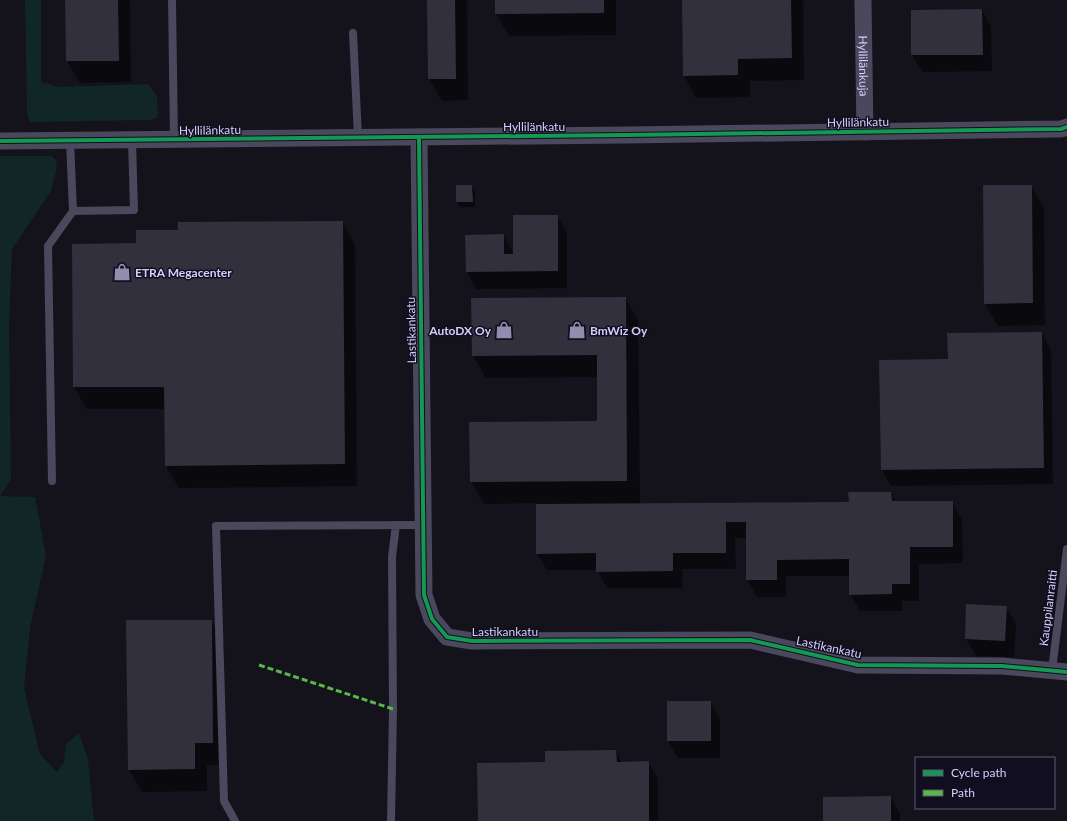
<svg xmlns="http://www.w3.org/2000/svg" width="1067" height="821" viewBox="0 0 1067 821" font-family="Lato,sans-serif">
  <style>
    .green { fill: #112626 }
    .shadow { fill: #0007 }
    .building { fill: #32303d }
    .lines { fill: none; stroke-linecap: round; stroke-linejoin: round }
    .lane { stroke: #49485c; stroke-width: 8 }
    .street { stroke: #49485c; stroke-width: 17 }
    .quiet { stroke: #58b947; stroke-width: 3; stroke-dasharray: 6 3; stroke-linecap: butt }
    .cycleway-casing { stroke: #110e1f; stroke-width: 6 }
    .cycleway { stroke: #139951; stroke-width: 4 }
    .labels { text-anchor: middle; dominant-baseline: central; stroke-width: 3; stroke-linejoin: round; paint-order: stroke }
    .street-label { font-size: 12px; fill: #d4cffc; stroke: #110e1f }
    .poi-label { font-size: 12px; font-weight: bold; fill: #d4cffc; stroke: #110e1f; text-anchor: start }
  </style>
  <rect width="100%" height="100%" fill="#14121b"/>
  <path class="green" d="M25 0H41V82L58 87 148 84 157 96 158 117 151 120 30 122 27 115Z
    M0 156H51L56 160 57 168 51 191 12 249 9 326 11 479 0 496 35 497 46 555 30 628 24 688 40 754 57 772 64 762 66 744 79 733 88 759 94 821H0Z"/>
  <path class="shadow" d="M66 0H130L131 82 80 83 67 61Z
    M428 0H467L468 100 442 101 429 79Z
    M496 0H616V35L509 36 496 14Z
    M683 0H803L804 80 750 81V97L696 98 684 76Z
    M982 10 991 27 992 71 922 72 912 55Z
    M472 186 475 191V207H460L457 202Z
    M1031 186 1044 208 1045 325 998 326 985 304Z
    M557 216 567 232V288L476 289 467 272 503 235 514 254Z
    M342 222 355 244 357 486 179 488 166 466 165 409H87L74 387 73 245 137 244Z
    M625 298 638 320 640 504 850 503 891 493 896 502H952L962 519 963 563 919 564V601H902V611H860L850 594V576H786V597H757L747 580V538H735L736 569H682L683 588H607L597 570H547L537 554V503L484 504 471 482 598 422V377L486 378 473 356Z
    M1042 333 1051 350 1053 484 891 486 882 470 949 360Z
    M1006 607 1016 624 1014 657 976 656 966 639Z
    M212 621 224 643 225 765H207V791L142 792 129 770Z
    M668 702H710L720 719V758H678L668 741Z
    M616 751 622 763 648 762 658 779V821H479L546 763Z
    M890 797 900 814V821H824Z"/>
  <path class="building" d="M65 0H118L119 61H66Z
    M427 0H455L456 79H428Z
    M495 0H604V13L495 14Z
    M682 0H791L792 58 738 59V75L683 76Z
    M982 9 983 55H911V10Z
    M456 185H472L473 202H456Z
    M983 185H1032L1033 303 984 304Z
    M513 215H558V271L466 272 465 235 504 234V254H513Z
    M343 221 345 464 165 466 164 387H73L72 244 136 243V230H178V222Z
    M626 297 627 481 470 482 469 422 597 421V355L472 356 471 298Z
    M1042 332 1044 468 881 470 879 360 948 359 947 333Z
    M848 492H891L892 501H953V547H910V584H892V594L849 595V559L777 560V580H746V522H726V553H673V571L596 572V553L536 554V504L849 502Z
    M966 604 1007 606 1005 641 965 639Z
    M126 620H212L213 743H195V769L128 770Z
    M667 701H711V741H667Z
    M616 750 617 762 649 761V821H478L477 763 545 762V751Z
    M891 796V821H823V797Z"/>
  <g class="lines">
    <path class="lane" d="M172 0 174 140
      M353 33 358 137
      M70 141 73 211
      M52 481 48 246 73 211 134 210 132 141
      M1052 670 1067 549
      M235 821 224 801 216 526 423 525
      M391 821 393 709 392 557 396 525"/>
    <g class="street">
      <path id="s1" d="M863 0 865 132"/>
      <path d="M419 137 424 595 432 619 447 637 472 641 750 640 858 665 1002 666 1067 672"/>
      <path d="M0 141 627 135 1061 129 1067 127"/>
    </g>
    <path class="quiet" d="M259 665 393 709"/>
    <g class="cycleway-casing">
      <path id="cycleway" d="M419 137 424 595 432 619 447 637 472 641 750 640 858 665 1002 666 1067 672
        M0 141 627 135 1061 129 1067 127"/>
    </g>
    <use href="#cycleway" class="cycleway"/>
  </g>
  <defs>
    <g id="shop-bare" transform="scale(1.38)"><path d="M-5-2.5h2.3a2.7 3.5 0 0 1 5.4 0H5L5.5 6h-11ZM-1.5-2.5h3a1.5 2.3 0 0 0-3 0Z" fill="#918dad" stroke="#110e1f" stroke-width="2.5" paint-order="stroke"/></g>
  </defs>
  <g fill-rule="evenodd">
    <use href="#shop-bare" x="122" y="272"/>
    <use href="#shop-bare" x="504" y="330"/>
    <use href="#shop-bare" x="577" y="330"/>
  </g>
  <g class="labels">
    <g class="street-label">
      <text stroke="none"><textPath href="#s1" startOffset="66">Hyllilänkuja</textPath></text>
      <text transform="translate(858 122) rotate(-1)">Hyllilänkatu</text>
      <text x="534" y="126">Hyllilänkatu</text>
      <text transform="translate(210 130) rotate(-1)">Hyllilänkatu</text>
      <text transform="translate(411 330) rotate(-91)">Lastikankatu</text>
      <text transform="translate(1048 608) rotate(-83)">Kauppilanraitti</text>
      <text x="505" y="631">Lastikankatu</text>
      <text transform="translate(829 647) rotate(12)">Lastikankatu</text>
    </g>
    <g class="poi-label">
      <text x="135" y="272">ETRA Megacenter</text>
      <text x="491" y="330" text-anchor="end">AutoDX Oy</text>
      <text x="590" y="330">BmWiz Oy</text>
    </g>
  </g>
  <rect x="915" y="757" width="140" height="52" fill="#110e1f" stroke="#5f5b77"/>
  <rect x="923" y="770" width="20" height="6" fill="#139951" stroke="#5f5b77"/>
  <text x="951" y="777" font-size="12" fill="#d4cffc">Cycle path</text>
  <rect x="923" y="790" width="20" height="6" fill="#58b947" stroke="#5f5b77"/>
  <text x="951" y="797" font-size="12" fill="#d4cffc">Path</text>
</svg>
